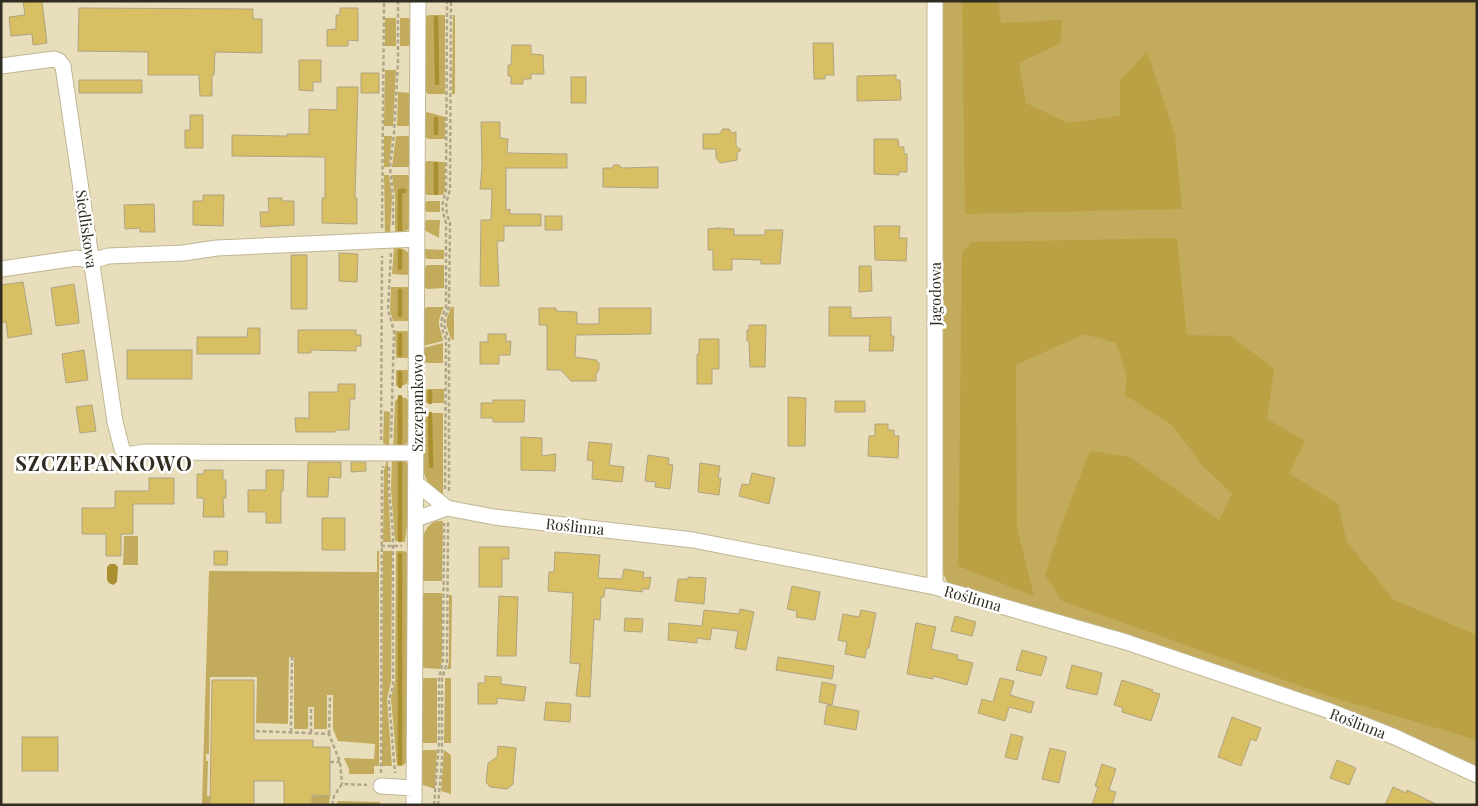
<svg xmlns="http://www.w3.org/2000/svg" width="1478" height="806" viewBox="0 0 1478 806" font-family="'Playfair Display',serif">
  <style>
    .green { fill: #c2ab5d }
    .forest { fill: #bba144 }
    .water { fill: #a98f2f }
    .lines { fill: none; stroke-linecap: round; stroke-linejoin: round }
    .stream { stroke: #a98f2f; stroke-width: 4.5 }
    .building { fill: #d9bf63; stroke: #aea482 }
    .minor-casing { stroke: #c0b693; stroke-width: 17 }
    .path { stroke: #afa68a; stroke-width: 2.5; stroke-dasharray: 4 2.5; stroke-linecap: butt }
    .minor { stroke: #fff; stroke-width: 15 }
    .labels { text-anchor: middle; dominant-baseline: central; stroke-width: 5; stroke-linejoin: round; paint-order: stroke }
    .street-label { font-size: 15px; fill: #302c1f; stroke: #fff }
    .district-label { font-size: 20px; font-weight: bold; letter-spacing: 1px; fill: #302c1f; stroke: #fff }
  </style>
  <rect width="100%" height="100%" fill="#e9debb"/>
  <path class="green" d="M942 1H1477V768L1355 713 1258 678 1087 622 949 585 940 568Z
    M428 15H445V94H428L425 90V18Z
    M453 15H455V94H452Z
    M385 18H396V46H385Z
    M400 18H409L411 20V44L409 46H400Z
    M385 70H396L393 126H384Z
    M398 92 411 93 410 124 408 126H397Z
    M427 112 445 117V139H428L424 136 425 114Z
    M384 136H392L389 167H384Z
    M396 136H408L410 138V165L408 167H392Z
    M427 161 445 162V191L443 195H427L424 193V164Z
    M384 175H389L392 197 390 234H385Z
    M392 175H408L410 177V225C407 233 402 234 395 234V197Z
    M427 201H440V212H427L424 209V204Z
    M427 220H440L439 238 424 230V222Z
    M394 247C412 249 410 256 410 272L407 275 392 274Z
    M424 249 444 250V259H427L424 256Z
    M427 265H444V288L427 289 424 286V268Z
    M391 287H407L410 290V319L407 321H393L390 310Z
    M427 307H444C435 327 440 323 443 341L423 346 424 310Z
    M451 307H454V340L451 339C446 322 444 326 451 307Z
    M395 331H407L410 334V355L407 358H396Z
    M443 343V363H427L423 360V348Z
    M396 370H407L410 373C410 384 406 386 396 386Z
    M426 389H444V403H426L423 400V392Z
    M400 397 406 398 410 403 409 440 404 447 393 450 395 401Z
    M384 411 390 412 389 450H386V445L383 443Z
    M427 413H443V498C432 489 426 483 423 469V415Z
    M388 456V490L391 542H383L384 470Z
    M392 456 403 458 409 466V525H407L405 542 395 541 391 489Z
    M437 521H443L442 581H424L422 579C422 562 416 527 437 521Z
    M124 536H138V565H123Z
    M377 551H379V766H374V774H349V769L344 758 374 759 375 744 338 741 333 729V695H327V729H314V707H308V729H294V658L289 657 288 724 256 723 257 677H210L209 754H206V761H208L207 796 212 797V805H202L209 571 377 572Z
    M383 551H392L391 682 387 699 392 766H382Z
    M396 551H404L409 554 408 761 402 766H397L391 699 395 682Z
    M424 593H442V660L440 669 424 668 422 666V595Z
    M449 595H452L451 669H447L449 662Z
    M424 678H437V743H424L421 741 422 680Z
    M445 678H451V743H444Z
    M424 750H437L435 789 423 785 421 782V752Z
    M444 750 451 755V794L441 791Z
    M312 796H330L329 805H312Z
    M338 801 380 802V805H336Z"/>
  <path class="forest" d="M962 1H998L1001 23 1062 20 1061 43 1019 63 1026 103 1068 123 1120 116V80L1147 52 1175 135 1182 209 965 214Z
    M1177 238 1187 335 1230 336 1274 368 1267 419 1305 441 1289 473 1338 504 1347 542 1394 600 1477 635V740L1332 697 1062 601 1045 575 1061 525 1090 451 1130 457 1219 520 1232 494 1204 467 1173 426 1125 395 1127 377 1116 343 1084 334 1016 365 1017 527 1034 596 958 566 962 252 972 242Z"/>
  <path class="water" d="M110 564H115L118 567 117 582 113 585 109 583 107 580V567Z"/>
  <g class="lines">
    <path class="stream" d="M436 18 437 83
      M436 133V119
      M436 164V193
      M400 231V191H404
      M400 268V251
      M400 315V291
      M400 355V335
      M400 373V386
      M400 397V447
      M430 402V392
      M430 414 431 466
      M400 463V540
      M400 555V763"/>
  </g>
  <path class="building" d="M23 1H42L47 43 33 45 32 34 11 36 9 17 25 15Z
    M79 8 253 9V19H262V53L215 52 214 75H212V96H200L199 75H148V52L78 51Z
    M340 8H358V41L348 40V46H327V30L336 29V15H340Z
    M813 43H833L834 75H825V79H814Z
    M512 45H531V54L543 55 544 74H531V79H523V84H511V76H508V65H511Z
    M299 60H321V82H313V91L299 90Z
    M361 73H379V93H361Z
    M896 75V80H900L901 100 857 101V76Z
    M571 77H586V103H571Z
    M79 80H142V93H79Z
    M337 87H358L355 198H357V224L322 223V198H325V157L232 156V135L287 136V134H309V109L337 110Z
    M190 115H203V148H185V130H190Z
    M481 122H500V138L508 139 507 153 567 154V168H506V210L510 209V214H541V226H504V241H497L499 286H480L481 220H491L492 189H480L482 167Z
    M723 129H729L732 133 736 132V146L741 150 737 153V160L720 163 716 158V149H703V134H719Z
    M874 139H898L899 147H904V154H907V172H899V175L874 174Z
    M614 165H619L622 168 658 167V188L603 187V168H612Z
    M203 195H224L223 226 193 225V201H203Z
    M268 198H282V201H294V225L261 227 260 212H269Z
    M154 204 155 232H140V228L125 229 124 205Z
    M545 216H562V230H545Z
    M874 226H900L899 238H907L906 261 875 260Z
    M719 228 734 229V235H765V230H783L780 264H761V260L732 259V270H713V250H708V229Z
    M339 253 358 254 357 282 339 281Z
    M291 255H307V309H291Z
    M859 266H871L872 291 859 292Z
    M23 282 32 334 8 338 6 322H1V285Z
    M74 284 78 311 79 323 56 326 51 288Z
    M829 307H851V318L891 317V336H894L893 351H869L870 336H829Z
    M539 308H556V311L577 312V324H599V308H651V334L576 335 575 357 596 360 599 363V370L596 374V381H571L561 370H547V325H539Z
    M749 325H766L765 367H750L749 341H747V330H749Z
    M248 328H260V354H197V337H247Z
    M298 330H356V335H361V346H356V351L311 350V353H298Z
    M488 334H506V342L511 341 510 355H499V364H480V342H488Z
    M699 339H719V369H712V384H697V354H699Z
    M84 350 88 380 66 383 62 354Z
    M127 350H192V379H127Z
    M338 384H355V399H350L349 430H337L335 432H296L295 418H309V392H338Z
    M788 397 806 398 805 446H788Z
    M493 400H525L524 422H493V418H481V403H493Z
    M835 401H865V412H835Z
    M92 405 96 431 80 433 76 407Z
    M875 424H888V430H894V436H899L898 458 868 456 869 436H875Z
    M521 437 542 438V456L556 454 555 471 521 470Z
    M589 442 612 444 609 465 624 467 622 482 592 479 593 461 587 460Z
    M648 455 669 458 668 464 673 465 670 489 655 487 656 482 645 481Z
    M308 462H341V478L329 477 328 497H307Z
    M351 462H366V471L351 472Z
    M700 463 720 466 718 478H721L719 495 698 492Z
    M204 470H223V480H226V498H223L224 517H203L204 498H197V474H204Z
    M266 470H284L283 491H281V523H266V512H248V490H266Z
    M752 473 775 478 769 504 739 496 742 484 749 485Z
    M149 478H174V504H133V534H121V556H106V534H82V508H115V491H149Z
    M322 518H345V550H322Z
    M479 547H509V559H502V587H479Z
    M214 551H228L227 565H214Z
    M555 552 600 555 598 578 622 579 624 569 644 572 643 578 651 577 649 589H642V592L605 588 604 597H601L600 620 594 619 590 697 576 696 580 664 570 663 573 593 548 591 549 572H554Z
    M688 577 706 578 704 604 675 601 678 579H688Z
    M792 586 820 592 815 620 796 617 797 611 787 609Z
    M499 596 518 597 516 656H497Z
    M740 609 754 612 746 650 735 648 738 631 712 628 710 640 697 638V643L668 640 669 623 702 626 704 610 739 614Z
    M861 610 876 613 869 648H867L865 658 845 654 847 642 838 640 843 614 859 617Z
    M955 616 976 622 972 636 951 631Z
    M625 618 643 619 642 632 624 631Z
    M916 623 936 627 931 649 958 655 957 659 973 663 967 685 933 676V679L907 674Z
    M1022 650 1047 657 1041 676 1016 670Z
    M778 657 834 666 832 679 776 670Z
    M1072 665 1102 673 1097 695 1066 688Z
    M485 676 501 677V684L526 687 524 701 497 698V704H478V683H485Z
    M1000 678 1014 681 1010 695 1034 702 1031 713 1009 707 1005 721 978 713 982 699 993 702Z
    M212 680H254V740H313V747H330V796L312 795V805H284V781H254V805H210Z
    M1122 680 1153 690 1152 692 1160 694 1151 721 1122 712 1123 708 1114 705Z
    M822 682 836 685 832 705 819 702Z
    M546 702 571 704 570 722 544 720Z
    M827 705 859 711 856 730 824 724Z
    M1232 717 1261 728 1256 741 1251 739 1241 766 1218 757Z
    M1011 734 1023 737 1017 760 1005 757Z
    M22 737H58V771H22Z
    M498 746 516 748 513 784 507 789 490 787 486 782 488 763 497 757Z
    M1050 748 1066 752 1059 783 1042 779Z
    M1337 760 1356 768 1349 785 1330 778Z
    M1102 764 1116 769 1109 790 1116 792 1112 805H1092L1098 787 1095 786Z
    M1393 787 1406 793 1407 790 1438 805H1385Z"/>
  <g class="lines">
    <g class="minor-casing">
      <path id="minor" d="M1 66 54 59 59 61 63 66 115 422 122 449 127 455
        M1 269 77 258 92 261 108 256 183 253 217 248 417 239
        M121 461 127 455 144 452 416 453
        M416 483 447 508 494 517 693 540 935 587 1126 642 1327 710 1395 737 1477 775
        M416 519 447 508
        M935 587V1
        M381 786 414 788
        M414 805 418 1"/>
    </g>
    <path class="path" d="M393 225V197L390 167 394 134 398 62V1
      M382 228 384 1
      M391 253 388 309 394 332 391 439
      M381 440 382 256
      M389 467V490L393 534V686L389 700 395 773
      M445 489 446 339C440 327 440 320 446 308V223C442 211 441 204 446 192L447 1
      M449 491V338C442 325 444 321 449 307L450 223C445 209 445 205 450 190L451 1
      M381 546H402
      M311 709V732
      M256 731 329 734 340 762 342 784
      M291 732 292 657
      M329 734 330 696
      M330 762H340
      M381 773 382 472 383 466
      M332 805 334 796 342 784 367 785
      M434 805 439 743V679L443 661 444 523
      M438 805 442 761V679L447 662 448 522"/>
    <use href="#minor" class="minor"/>
  </g>
  <g class="labels">
    <g class="street-label">
      <text transform="translate(87 229) rotate(82)">Siedliskowa</text>
      <text transform="translate(935 294) rotate(-90)">Jagodowa</text>
      <text transform="translate(417 403) rotate(-90)">Szczepankowo</text>
      <text transform="translate(575 526) rotate(6)">Roślinna</text>
      <text transform="translate(973 598) rotate(16)">Roślinna</text>
      <text transform="translate(1358 723) rotate(21)">Roślinna</text>
    </g>
    <g class="district-label">
      <text x="104" y="462">SZCZEPANKOWO</text>
    </g>
  </g>
  <rect width="1478" height="806" fill="none" stroke="#302c1f" stroke-width="5"/>
</svg>
